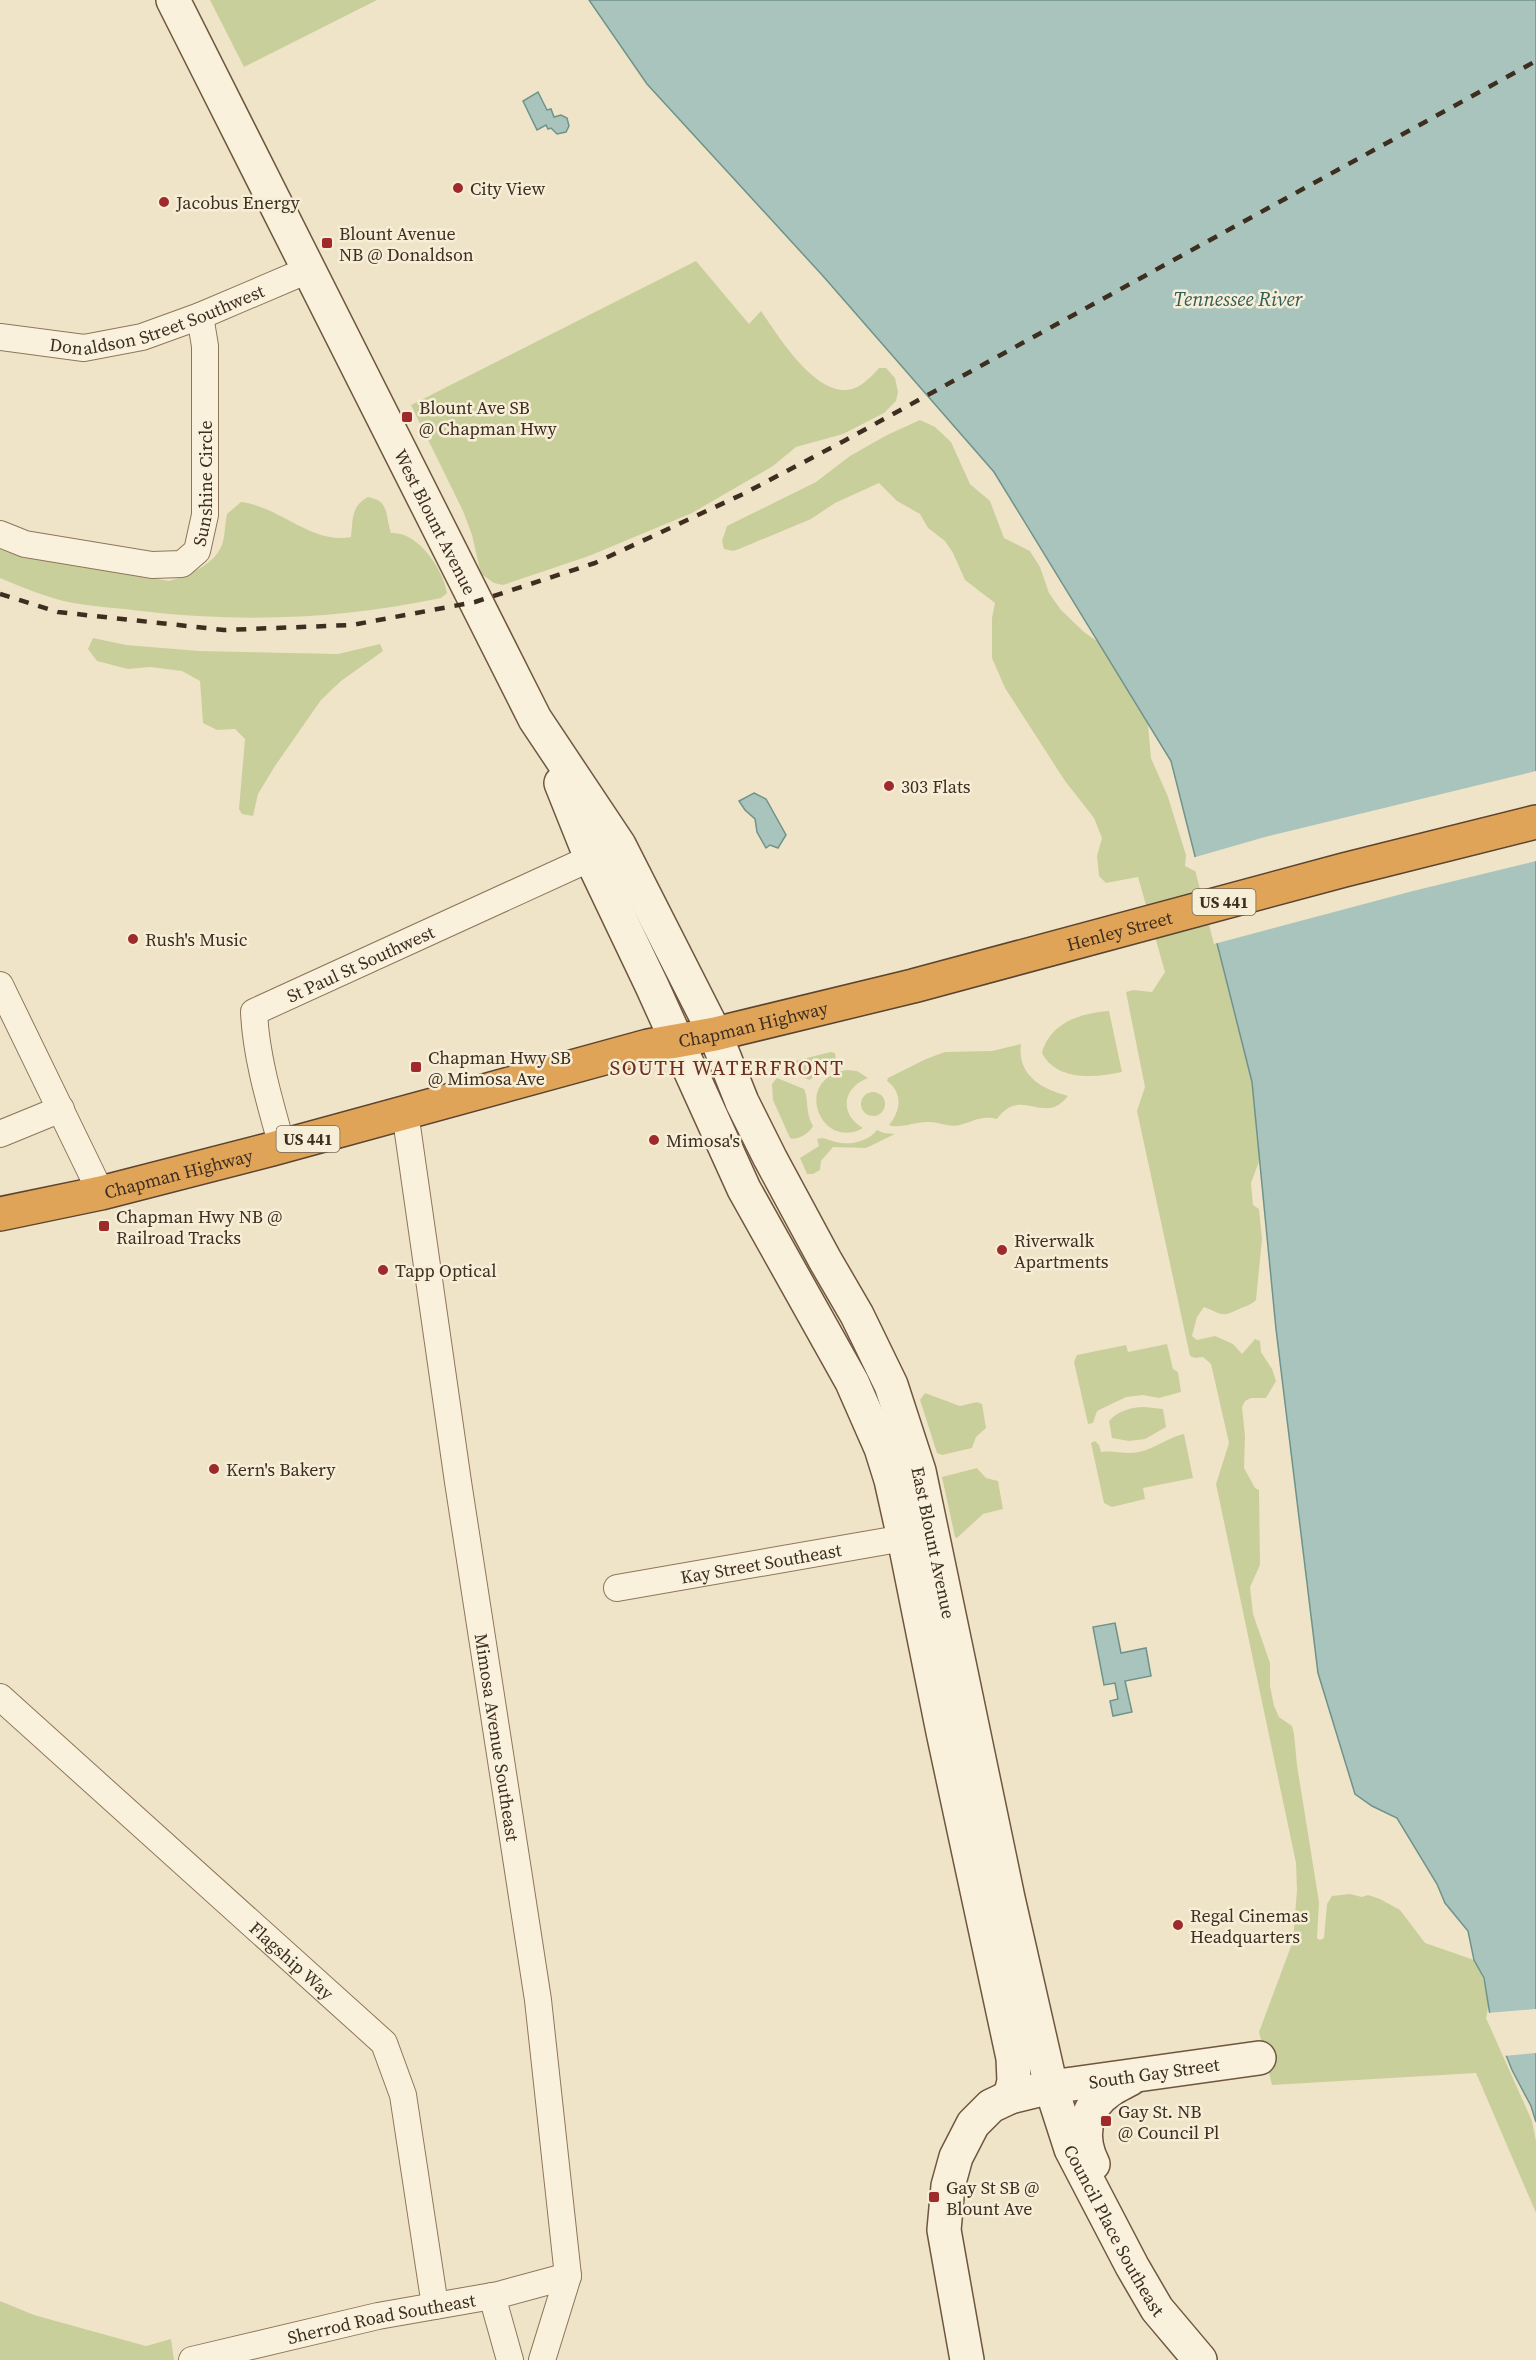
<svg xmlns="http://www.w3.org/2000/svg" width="1536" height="2360" viewBox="0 0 1536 2360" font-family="'Source Serif 4',serif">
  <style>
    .green { fill: #c9cf9b }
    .water { fill: #a9c4bc; stroke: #6f938a; stroke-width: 1.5 }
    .pier { fill: #f0e4c8 }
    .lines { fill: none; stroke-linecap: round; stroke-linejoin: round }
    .street-casing { stroke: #8d765c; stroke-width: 28 }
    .secondary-casing { stroke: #6f573f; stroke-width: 36 }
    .highway-casing { stroke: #5b4430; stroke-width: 36 }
    .street { stroke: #faf1dc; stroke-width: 26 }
    .secondary { stroke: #faf1dc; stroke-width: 33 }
    .highway { stroke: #e0a458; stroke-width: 33 }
    .rail { stroke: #3d2e20; stroke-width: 4.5; stroke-dasharray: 10 10; stroke-linecap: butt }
    .poi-dot { fill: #9e2a2b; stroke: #f7eed8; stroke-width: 2 }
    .labels { text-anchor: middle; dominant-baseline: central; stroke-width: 5; stroke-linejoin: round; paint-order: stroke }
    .shield { fill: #f7eed8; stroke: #756857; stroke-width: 1.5 }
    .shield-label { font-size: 16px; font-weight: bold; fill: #3d2e20 }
    .poi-label { font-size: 18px; fill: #3d2e20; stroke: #f7eed8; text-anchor: start }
    .street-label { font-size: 18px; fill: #3d2e20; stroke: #f7eed8 }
    .water-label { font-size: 20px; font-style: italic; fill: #2f5d5a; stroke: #f7eed8 }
    .quarter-label { font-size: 21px; letter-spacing: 1.5px; fill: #6b2e1e; stroke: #f7eed8 }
  </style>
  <rect width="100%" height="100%" fill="#f0e4c8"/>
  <path class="green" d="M210 0H377L244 67Z
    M696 261 749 324 761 311C778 335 811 390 845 390 859 390 870 378 879 368H886L895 378 898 392 896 401 884 413 843 434 796 447 773 466 692 513 589 556 503 585 494 583 481 574 472 535 463 511 411 405Z
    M920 420 935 427 951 442 970 484 990 501 1004 538 1030 551 1040 567 1049 593 1061 610 1084 632 1098 642 1148 724 1151 758 1168 797 1186 855 1185 866 1199 873 1252 1082 1260 1159 1251 1183 1253 1205 1259 1209 1262 1239 1256 1300C1251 1305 1246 1306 1239 1309 1221 1318 1222 1314 1204 1307L1197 1317 1192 1336 1197 1340 1215 1336 1233 1344 1242 1354 1255 1339 1260 1341 1261 1352 1272 1369 1276 1381 1266 1398H1251L1245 1401 1242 1407 1245 1436 1244 1468 1255 1488 1259 1490 1260 1565 1250 1587 1253 1614 1270 1663V1686L1274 1706 1279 1717 1292 1726 1294 1734 1297 1765 1319 1902 1317 1938 1320 1940 1324 1938 1327 1904 1332 1896 1350 1894 1362 1897 1368 1895 1380 1899 1400 1910 1425 1943 1474 1960C1484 1978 1492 1997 1486 2018L1532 2121 1536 2141V2213L1476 2073 1272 2085 1259 2032 1293 1941 1297 1890 1296 1863 1216 1484 1229 1443 1211 1364 1203 1357 1195 1358 1190 1356 1137 1111 1145 1087 1126 992 1133 990 1152 992 1165 972 1138 877 1106 883 1099 876 1097 856 1102 838 1094 818 1065 781 1005 688 992 658V618L995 603 965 580 953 553 945 541 928 528 920 514 897 501 879 483 835 503 811 519 739 549 733 551 724 549 722 541 727 526 816 482 850 456 887 435Z
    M368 497C390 501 385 515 391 533 418 531 443 569 447 593L441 598C342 619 242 623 141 611 119 608 96 607 73 603 48 598 24 588 0 578V543L73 564 169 581C187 576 213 565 221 547 225 540 225 522 227 514L241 502C281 507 310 544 351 537 353 519 351 506 368 497Z
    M93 638 126 645 199 651 338 654 380 644 383 651 341 681 321 700 275 766 258 794 253 816 242 814 239 809 245 739 235 729 217 730 203 723 200 681 182 671 150 667 128 669 97 661 88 649Z
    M1109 1011 1122 1072C1095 1078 1056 1081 1042 1053 1050 1023 1080 1013 1109 1011Z
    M1021 1044C1017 1075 1041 1089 1068 1096 1044 1127 1021 1085 997 1119 982 1115 974 1121 960 1125 951 1128 937 1121 927 1122 916 1122 898 1129 889 1125 901 1110 903 1093 887 1081L888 1078 926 1059 945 1052 992 1051Z
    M831 1052 835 1053 836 1060 820 1070 810 1080 784 1070V1067L787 1063Z
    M847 1070 857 1071 868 1078C842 1088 839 1114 863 1128 821 1152 791 1079 847 1070Z
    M777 1078 804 1089C809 1099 805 1113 813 1126 810 1133 797 1141 790 1138L773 1100 772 1084Z
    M861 1104a12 12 0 1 1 24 0a12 12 0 1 1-24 0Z
    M877 1130 884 1133 895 1134 866 1148 833 1147 821 1161 820 1170 813 1174H807L800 1158 819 1146 817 1139C825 1137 827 1140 836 1142 850 1146 869 1141 877 1130Z
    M1167 1344 1173 1369 1178 1372 1181 1392 1159 1398 1143 1395 1126 1397 1097 1411 1093 1423 1088 1424 1074 1362 1077 1355 1126 1345 1128 1352Z
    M925 1393 960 1406 977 1402 982 1404 986 1428 976 1437 972 1448 942 1455 937 1453 920 1400Z
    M1145 1407 1163 1409 1166 1427 1145 1439 1129 1441 1112 1438 1109 1421C1118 1411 1131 1407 1145 1407Z
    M1184 1434 1193 1478 1143 1488 1145 1499 1112 1507 1104 1503 1091 1443 1095 1441 1099 1445 1101 1452C1114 1450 1126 1455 1139 1452 1157 1448 1166 1438 1184 1434Z
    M977 1468 986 1478 998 1481 1003 1509 983 1514 957 1538 955 1537 942 1477Z
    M0 2301 34 2315 146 2346 171 2339 174 2360H0Z"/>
  <path class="water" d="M589 0H1536V2122L1531 2106 1512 2070 1490 2015 1484 1978 1474 1960 1468 1931 1445 1903 1437 1884 1397 1818 1372 1806 1355 1794 1318 1673 1276 1329 1252 1082 1171 761 994 472 823 276 647 84Z
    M538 92 547 110 551 109 554 117 561 115 567 118 569 126 566 132 557 134 551 128 548 129 546 125 537 130 523 101Z
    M754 793 766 799 786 835 778 848 770 845 766 848 757 832 755 819 745 810 739 801Z
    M1115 1623 1121 1653 1146 1648 1151 1676 1125 1681 1132 1712 1113 1716 1110 1701 1118 1699 1115 1683 1104 1685 1093 1627Z"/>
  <path class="pier" d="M1536 771V861L1413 891 1214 944 1192 858 1265 837Z
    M1536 2009V2053L1503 2056 1487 2013Z"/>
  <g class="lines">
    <g class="street-casing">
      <g id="street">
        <path id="s1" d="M0 337 84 348 142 337 200 316 308 270"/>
        <path id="s2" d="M0 534 25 544 152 565 182 564 197 551 205 515V346L200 316"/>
        <path d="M0 985 101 1193"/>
        <path id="s3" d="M405 1112 458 1482 538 2000 568 2276 542 2360"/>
        <path d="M0 1134 61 1109"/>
        <path id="s4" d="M282 1146C270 1103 256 1057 254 1012L591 858"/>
        <path id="s5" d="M617 1588 904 1538"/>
        <path id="s6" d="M0 1697 384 2043 403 2095 435 2306"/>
        <path d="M492 2296 510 2360"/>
        <path id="s7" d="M192 2360 378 2316 498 2295 568 2276"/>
      </g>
    </g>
    <g class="secondary-casing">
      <g id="secondary">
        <path id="s8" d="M173 0 535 719 619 845 715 1034 742 1102 770 1158 825 1260 857 1315 891 1385 919 1471 1008 1898 1051 2087 1071 2149 1132 2266 1157 2309 1200 2360"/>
        <path d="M561 783 591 858 652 986 744 1189 852 1382 881 1448 891 1480 904 1538 943 1732 1013 2058 1014 2081 1010 2097"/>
        <path d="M1093 2164C1080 2139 1083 2108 1109 2091 1115 2086 1123 2083 1130 2079"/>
        <path id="s9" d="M967 2360 944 2230 948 2186 956 2157 973 2124 991 2106 1010 2097 1051 2087 1259 2058"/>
      </g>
    </g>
    <g class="highway-casing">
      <g id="highway">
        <path id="s10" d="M0 1214 101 1193 272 1149 648 1046 715 1034 913 986 1344 870 1536 822"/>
      </g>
    </g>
    <use href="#street" class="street"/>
    <use href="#secondary" class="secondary"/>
    <use href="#highway" class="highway"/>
    <path class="rail" d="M0 594 58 612 224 630 352 625 475 602 595 563 743 494 844 441 1536 61"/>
  </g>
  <g class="poi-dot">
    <circle cx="458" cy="188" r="6"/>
    <circle cx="164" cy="202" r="6"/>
    <rect x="321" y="237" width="12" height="12" rx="3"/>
    <rect x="401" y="411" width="12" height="12" rx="3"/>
    <circle cx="889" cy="786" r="6"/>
    <circle cx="133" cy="939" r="6"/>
    <rect x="410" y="1061" width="12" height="12" rx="3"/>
    <circle cx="654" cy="1140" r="6"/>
    <rect x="98" y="1220" width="12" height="12" rx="3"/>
    <circle cx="1002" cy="1250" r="6"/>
    <circle cx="383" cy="1270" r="6"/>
    <circle cx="214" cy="1469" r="6"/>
    <circle cx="1178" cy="1925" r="6"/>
    <rect x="1100" y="2115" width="12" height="12" rx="3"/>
    <rect x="928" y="2191" width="12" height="12" rx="3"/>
  </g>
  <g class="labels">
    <g class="shield">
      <rect x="1192.5" y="889" width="63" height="26" rx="4.5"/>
      <rect x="276.5" y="1126" width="63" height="26" rx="4.5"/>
    </g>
    <g class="shield-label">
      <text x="1224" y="902">US 441</text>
      <text x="308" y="1139">US 441</text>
    </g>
    <g class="poi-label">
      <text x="470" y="188">City View</text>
      <text x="176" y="202">Jacobus Energy</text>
      <text x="339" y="233">Blount Avenue<tspan x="339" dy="21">NB @ Donaldson</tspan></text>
      <text x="419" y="407">Blount Ave SB<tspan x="419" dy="21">@ Chapman Hwy</tspan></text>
      <text x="901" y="786">303 Flats</text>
      <text x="145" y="939">Rush's Music</text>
      <text x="428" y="1057">Chapman Hwy SB<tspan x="428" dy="21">@ Mimosa Ave</tspan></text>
      <text x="666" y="1140">Mimosa's</text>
      <text x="116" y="1216">Chapman Hwy NB @<tspan x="116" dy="21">Railroad Tracks</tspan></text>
      <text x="1014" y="1240">Riverwalk<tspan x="1014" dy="21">Apartments</tspan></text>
      <text x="395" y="1270">Tapp Optical</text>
      <text x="226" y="1469">Kern's Bakery</text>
      <text x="1190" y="1915">Regal Cinemas<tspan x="1190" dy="21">Headquarters</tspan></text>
      <text x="1118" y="2111">Gay St. NB<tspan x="1118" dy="21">@ Council Pl</tspan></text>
      <text x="946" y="2187">Gay St SB @<tspan x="946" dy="21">Blount Ave</tspan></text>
    </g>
    <g class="street-label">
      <text stroke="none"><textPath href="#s1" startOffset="162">Donaldson Street Southwest</textPath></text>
      <text stroke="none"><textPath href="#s2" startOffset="274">Sunshine Circle</textPath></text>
      <text stroke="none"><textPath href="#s8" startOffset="584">West Blount Avenue</textPath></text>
      <text stroke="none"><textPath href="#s10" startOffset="1155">Henley Street</textPath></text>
      <text stroke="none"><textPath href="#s4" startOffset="254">St Paul St Southwest</textPath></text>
      <text stroke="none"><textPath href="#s10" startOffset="777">Chapman Highway</textPath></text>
      <text stroke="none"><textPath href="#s10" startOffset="183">Chapman Highway</textPath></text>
      <text stroke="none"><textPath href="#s8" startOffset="1725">East Blount Avenue</textPath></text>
      <text stroke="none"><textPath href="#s5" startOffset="146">Kay Street Southeast</textPath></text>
      <text stroke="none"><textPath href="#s3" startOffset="632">Mimosa Avenue Southeast</textPath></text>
      <text stroke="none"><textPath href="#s6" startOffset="393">Flagship Way</textPath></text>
      <text stroke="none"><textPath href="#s9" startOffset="436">South Gay Street</textPath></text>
      <text stroke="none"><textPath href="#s8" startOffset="2439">Council Place Southeast</textPath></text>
      <text stroke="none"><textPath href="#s7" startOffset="194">Sherrod Road Southeast</textPath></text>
    </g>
    <g class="water-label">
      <text x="1238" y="299">Tennessee River</text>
    </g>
    <g class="quarter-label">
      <text x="727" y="1067">SOUTH WATERFRONT</text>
    </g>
  </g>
</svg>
